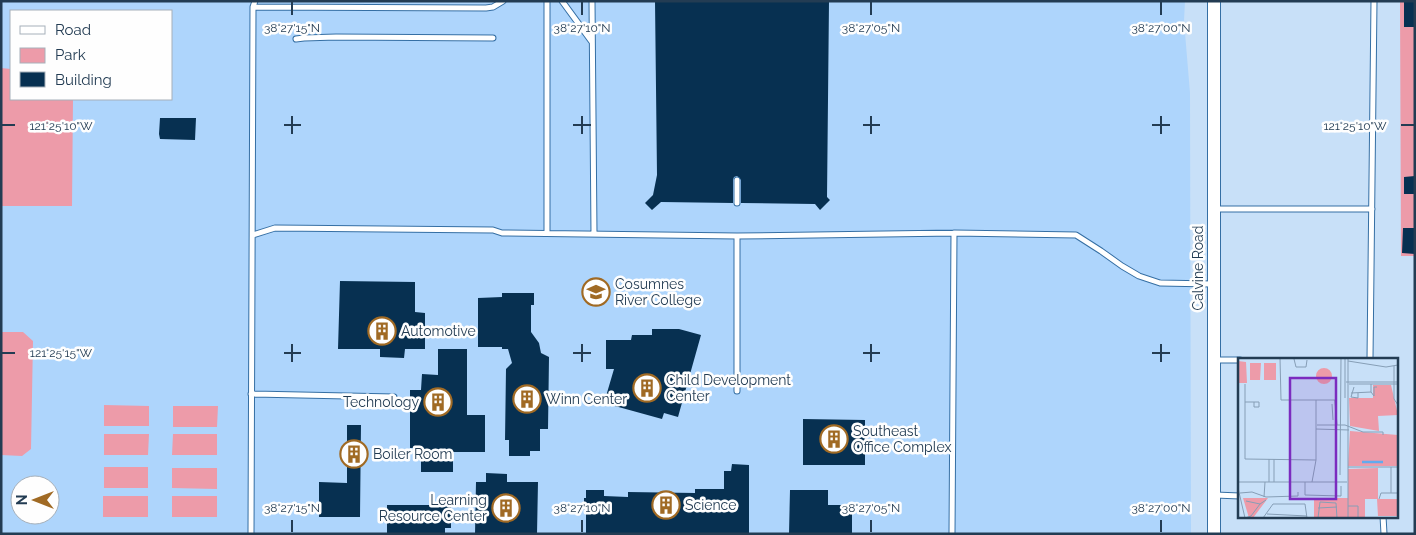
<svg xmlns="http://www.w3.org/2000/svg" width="1416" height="535" viewBox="0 0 1416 535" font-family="Raleway,sans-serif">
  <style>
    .built { fill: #aed5fc; fill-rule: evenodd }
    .green { fill: #ed9ba9 }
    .building { fill: #073051 }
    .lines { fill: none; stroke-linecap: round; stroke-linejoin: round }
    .service-casing { stroke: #356fa4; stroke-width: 7 }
    .tertiary-casing { stroke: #356fa4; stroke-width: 14 }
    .service { stroke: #fff; stroke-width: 5 }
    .tertiary { stroke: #fff; stroke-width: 12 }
    .ticks { fill: none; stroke: #233c53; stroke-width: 2 }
    .labels { text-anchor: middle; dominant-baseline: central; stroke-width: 5; stroke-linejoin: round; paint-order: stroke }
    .street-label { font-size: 14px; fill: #233c53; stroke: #fefefe }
    .poi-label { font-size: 14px; fill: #233c53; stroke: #fefefe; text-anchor: start }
    .inset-river { fill: none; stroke: #62aaee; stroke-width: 2.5 }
    .inset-road { fill: none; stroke: #869eb6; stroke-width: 1 }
    .view { fill: #7b2cbf; fill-opacity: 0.15; stroke: #7b2cbf; stroke-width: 2.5 }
    .inset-edge { fill: none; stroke: #233c53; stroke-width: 2.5 }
    .ticks-label { font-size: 12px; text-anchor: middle; fill: #233c53; stroke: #fefefe; stroke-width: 5; stroke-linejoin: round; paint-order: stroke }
  </style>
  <rect width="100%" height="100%" fill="#c8e0f8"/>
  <path class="built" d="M1 1H1185L1184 21 1190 93 1191 534H1ZM11 11H171V99H11ZM20 485H50V515H20Z"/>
  <path class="green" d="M1400 1H1415V256H1401Z
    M1 68 11 69V99H73L72 206H1Z
    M1 332H23L33 341 31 449 22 456 1 455Z
    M104 405 149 406V426H104Z
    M173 406H218L217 427H173Z
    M104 434H149L148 455H104Z
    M173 434H217V455H172Z
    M104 467H148V488H104Z
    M172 468H217V489L172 488Z
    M103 496H148V517H103Z
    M172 496H217V517H172Z"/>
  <path class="building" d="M655 1H829L827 197 830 200 820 210 815 204 741 203V180L737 176 734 177 733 180V203L661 202 652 210 645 203 653 195 657 175Z
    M1404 1H1415V27H1404Z
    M160 118H196L195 140 160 139 159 134Z
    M1415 176V194H1404V177Z
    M1403 228H1415V254L1402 253Z
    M340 281 415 282V312L425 313V349H405L404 358 380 357V349H338Z
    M502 293H534V305H531V332L539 343 541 353 549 357 548 429H540V451H530V456H509V440H505L506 369 512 363 508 349H502V347H478V298L502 297Z
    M652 329H679L701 335 678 417 664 413 662 419 604 403 614 369H606V340H631L632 335H652Z
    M438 349H467V415H485V452H453V472H421V448H410V390H421L422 374 438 375Z
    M803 419 865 420V465H803Z
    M347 425H361L360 517H319V482L347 483Z
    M732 464 749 465V534H586V512H584V498H586V490H604V496L628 497V492L695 493V489H724V471H731Z
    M486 473 507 474V482H538L537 534H475L476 482H486Z
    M790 490H828V505H852V534H789Z
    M387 505H451V528H445V534H387Z"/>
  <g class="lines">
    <g class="service-casing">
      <path id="service" d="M547 1V233
        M562 1 592 42
        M592 1 594 234
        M253 7 486 8 493 7 503 1
        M296 39 304 38 336 37 493 38
        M737 203V180
        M1215 209H1372
        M954 233 1076 235 1101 251 1122 266 1139 276 1160 283 1212 284
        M253 235 275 228 493 230 502 233 737 236 954 233 952 534
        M737 236V391
        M1370 359 1374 1
        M1214 360H1240
        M251 394 394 397
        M1215 495 1240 496
        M1383 516 1384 534
        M251 534 253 7 255 1"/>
    </g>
    <g class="tertiary-casing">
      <path id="tertiary" d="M1214 1V534"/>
    </g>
    <use href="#service" class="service"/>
    <use href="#tertiary" class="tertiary"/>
  </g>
  <path class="ticks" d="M292 2V15M582 2V15M871 2V15M1161 2V15M292 116V134M582 116V134M871 116V134M1161 116V134M2 125H15M284 125H301M573 125H591M863 125H880M1152 125H1170M1401 125H1414M292 344V362M582 344V362M871 344V362M1161 344V362M2 353H15M284 353H301M573 353H591M863 353H880M1152 353H1170M292 520V532M582 520V532M871 520V532M1161 520V532"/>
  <defs>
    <g id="university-ring" transform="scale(1.4375)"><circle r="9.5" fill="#fefefe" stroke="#a06a24" stroke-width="1.5"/><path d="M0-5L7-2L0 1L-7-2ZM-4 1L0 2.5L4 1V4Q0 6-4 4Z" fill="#a06a24"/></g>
    <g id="building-ring" transform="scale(1.4375)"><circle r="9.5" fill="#fefefe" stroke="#a06a24" stroke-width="1.5"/><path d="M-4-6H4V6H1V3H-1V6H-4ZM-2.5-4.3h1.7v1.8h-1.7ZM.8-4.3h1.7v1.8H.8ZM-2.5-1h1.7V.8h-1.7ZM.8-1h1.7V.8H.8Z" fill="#a06a24"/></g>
  </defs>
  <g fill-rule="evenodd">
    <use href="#university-ring" x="596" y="292"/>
    <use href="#building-ring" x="382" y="331"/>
    <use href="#building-ring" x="647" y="388"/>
    <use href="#building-ring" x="527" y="399"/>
    <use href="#building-ring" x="438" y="402"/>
    <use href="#building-ring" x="834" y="439"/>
    <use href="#building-ring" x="354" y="454"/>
    <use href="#building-ring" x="666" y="505"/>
    <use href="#building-ring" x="506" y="508"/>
  </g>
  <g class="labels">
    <g class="street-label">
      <text transform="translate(1198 268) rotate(-90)">Calvine Road</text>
    </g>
    <g class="poi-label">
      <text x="615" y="284">Cosumnes<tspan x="615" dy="16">River College</tspan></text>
      <text x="401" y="331">Automotive</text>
      <text x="666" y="380">Child Development<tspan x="666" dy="16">Center</tspan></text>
      <text x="546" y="399">Winn Center</text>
      <text x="419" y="402" text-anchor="end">Technology</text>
      <text x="853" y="431">Southeast<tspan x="853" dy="16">Office Complex</tspan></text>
      <text x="373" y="454">Boiler Room</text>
      <text x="487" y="500" text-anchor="end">Learning<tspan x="487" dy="16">Resource Center</tspan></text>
      <text x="685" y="505">Science</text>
    </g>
  </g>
  <g transform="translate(1238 358)">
    <rect width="160" height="160" fill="#c8e0f8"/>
    <path d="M0 3 8 4 9 25H0ZM12 5H23L22 22H12ZM26 5H38V22H26ZM78 18a8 8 0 1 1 16 0a8 8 0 1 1-16 0ZM135 27H153L160 57 140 58 141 73 112 68 111 40H135ZM112 73 160 77V108H110ZM140 110V141H160V158H140L139 141H127V160H76V140H110V111ZM5 140H30L15 160H11Z" fill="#ed9ba9"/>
    <path class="inset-river" d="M124 104H145"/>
    <path class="inset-road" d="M42 0 43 42H97M56 1 58 9H68L69 2M110 3 148 9 160 7M156 8V41L160 47M108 24H160M7 26V101L78 102V42M111 26H160M116 29 113 39 120 40V35M133 34 136 38V29H139M113 35 133 34V26M107 40V0M97 42 99 67M97 42 98 64M7 44H21V49H16V44M94 46 95 62M79 67H107L125 74H145V77M78 71 111 72M31 101V124M36 101V124M110 109H160M102 117 103 0M0 124H109M67 124V137L103 138V128M74 124 78 102M0 130 7 160M2 135 14 134 28 139 60 138V134M153 135V109M26 139 27 124M141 141 143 135H160M8 143 22 146 28 142M110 148H120V160M80 150 99 149M29 156 69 158M7 160 13 158 22 146M25 160 35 146H67L69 160M80 160 82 144 98 145 99 160M110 160V0"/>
    <path class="view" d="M52 20H98V141H52Z"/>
    <rect width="160" height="160" class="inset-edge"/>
  </g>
  <g class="ticks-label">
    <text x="292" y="32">38°27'15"N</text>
    <text x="582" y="32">38°27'10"N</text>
    <text x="871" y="32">38°27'05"N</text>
    <text x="1161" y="32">38°27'00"N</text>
    <text x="1355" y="130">121°25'10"W</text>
    <text x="61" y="130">121°25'10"W</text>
    <text x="61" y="357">121°25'15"W</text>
    <text x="292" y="512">38°27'15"N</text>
    <text x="582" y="512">38°27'10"N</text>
    <text x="871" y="512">38°27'05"N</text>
    <text x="1161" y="512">38°27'00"N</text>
  </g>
  <rect width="1416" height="535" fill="none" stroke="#233c53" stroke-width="5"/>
  <rect x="10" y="10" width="162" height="90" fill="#fefefe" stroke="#a6b0ba"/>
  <rect x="20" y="26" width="25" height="8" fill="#ffffff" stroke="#a6b0ba"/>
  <text x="55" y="35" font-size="15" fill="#233c53">Road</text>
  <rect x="20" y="48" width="25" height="15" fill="#ed9ba9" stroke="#a6b0ba"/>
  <text x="55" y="60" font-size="15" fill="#233c53">Park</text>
  <rect x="20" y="72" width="25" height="15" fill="#073051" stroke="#a6b0ba"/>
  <text x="55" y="85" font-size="15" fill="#233c53">Building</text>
  <g transform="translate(35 500) rotate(270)"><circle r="24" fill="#fefefe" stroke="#a6b0ba"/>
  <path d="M0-4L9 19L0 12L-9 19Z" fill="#a06a24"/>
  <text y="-8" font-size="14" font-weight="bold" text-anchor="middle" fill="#233c53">N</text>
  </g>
</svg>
